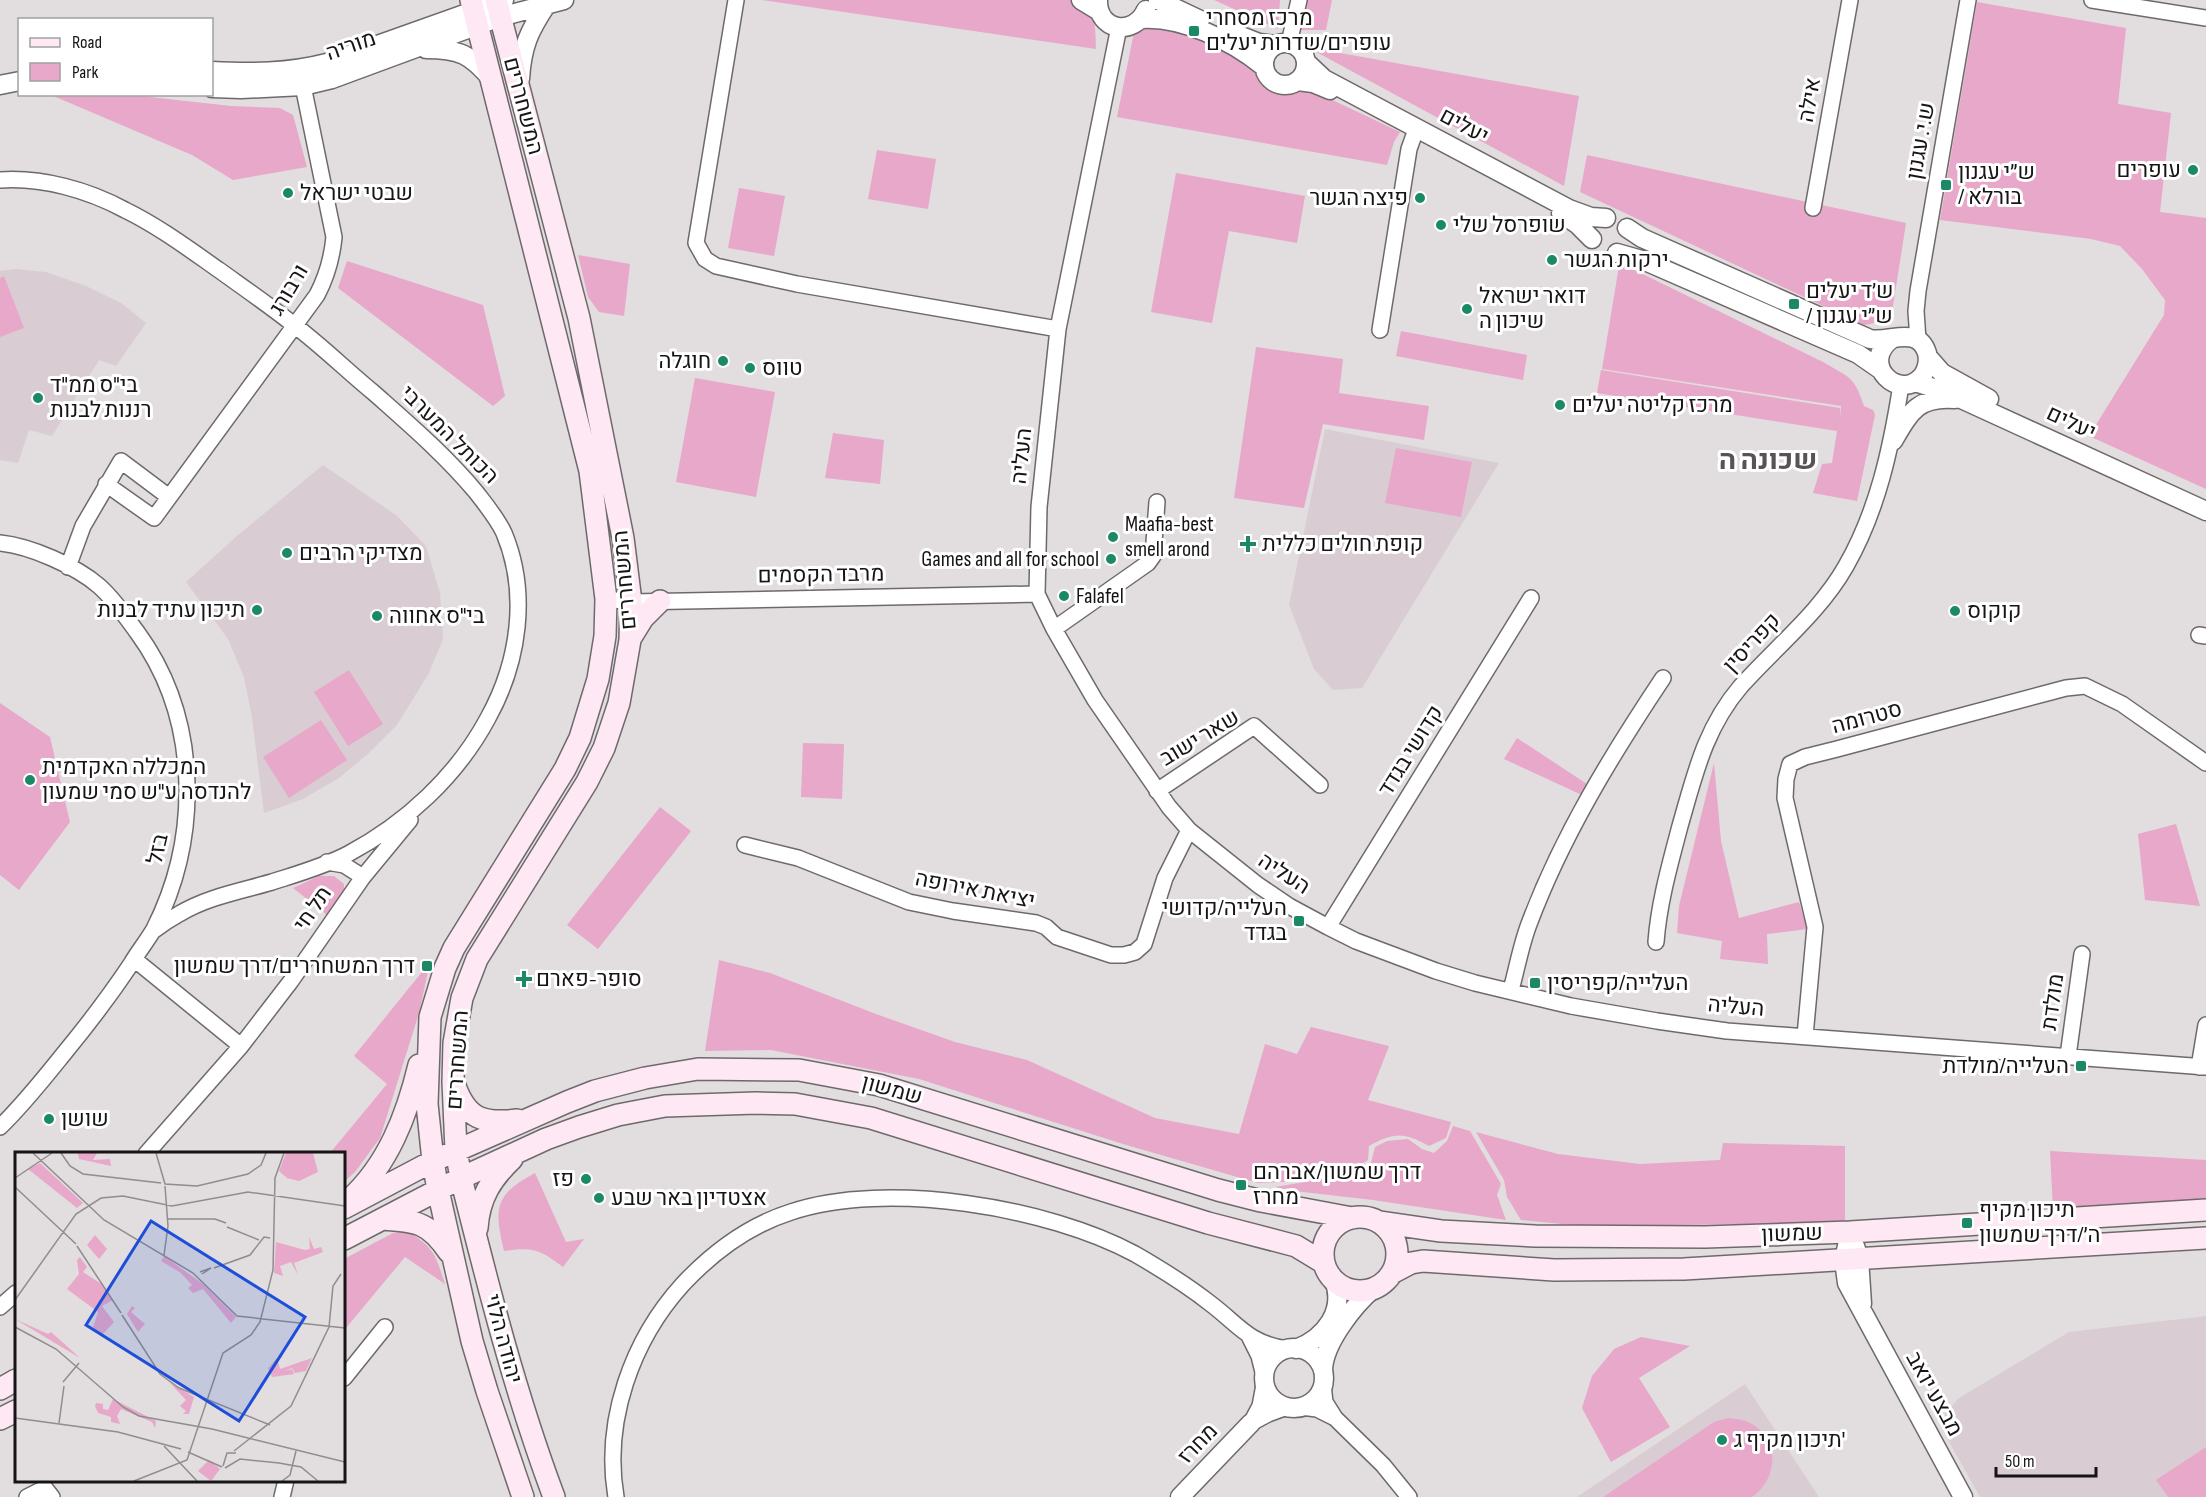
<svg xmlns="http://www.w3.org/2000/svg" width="2206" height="1497" viewBox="0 0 2206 1497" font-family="'Sofia Sans Condensed',Heebo,sans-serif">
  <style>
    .built { fill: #d9cdd3 }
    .green { fill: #e7a8c9 }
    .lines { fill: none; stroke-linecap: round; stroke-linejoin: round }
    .minor-casing { stroke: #6e6a6c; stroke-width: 18 }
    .tertiary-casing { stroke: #6e6a6c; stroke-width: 21 }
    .secondary-casing { stroke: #6e6a6c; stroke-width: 24 }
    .minor { stroke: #fff; stroke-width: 15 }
    .tertiary { stroke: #fff; stroke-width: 18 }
    .secondary { stroke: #fde8f3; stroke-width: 21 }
    .poi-dot { fill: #1b8866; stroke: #fff; stroke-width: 2 }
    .labels { text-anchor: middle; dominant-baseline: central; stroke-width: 6; stroke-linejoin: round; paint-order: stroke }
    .poi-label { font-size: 22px; fill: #161415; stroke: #fff; text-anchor: start }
    .street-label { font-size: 22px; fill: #161415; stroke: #fff }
    .district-label { font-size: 28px; font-weight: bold; fill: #585456; stroke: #fff }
    .inset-road { fill: none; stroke: #908d8e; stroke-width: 1.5 }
    .view { fill: #1d4ed8; fill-opacity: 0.15; stroke: #1d4ed8; stroke-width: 3 }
    .inset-edge { fill: none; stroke: #161415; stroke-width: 3 }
  </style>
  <rect width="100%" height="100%" fill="#e2dddf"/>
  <path class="built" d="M16 269 46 272 86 286 121 303 146 323 116 366 99 360 52 436 29 430 18 463 0 460V271Z
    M1325 429 1499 463 1362 688 1333 690 1314 669 1289 605Z
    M323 465 396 515 426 546 440 593 443 639 429 673 397 725 369 753 339 778 303 799 264 813 252 718 244 677 228 639 186 582 238 535Z
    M2206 1316V1497H1980L1943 1431 1945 1414 1959 1398 2069 1332Z
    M1745 1384 1819 1497H1577Z"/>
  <path class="green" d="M762 0H1071C1097 12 1095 22 1096 49Z
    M1214 0H1280L1278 29Z
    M1307 0H1332L1326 30H1301Z
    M1977 2 2126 28 2118 104 2171 113 2160 212 2206 218V489L2089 436 2164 315 2165 300 2142 269 2120 246 2091 239 1940 220Z
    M1159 20 1254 63C1258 89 1283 102 1305 87L1400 132 1394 142 1387 165 1117 117 1135 27Z
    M1307 47 1579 96 1564 186Z
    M132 95 231 106 280 108 293 115 307 167 233 180 192 155 51 95Z
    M877 150 936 159 928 209 868 199Z
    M1587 155 1906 223 1893 306C1886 319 1879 323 1864 325L1580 192Z
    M1176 173 1305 196 1297 243 1229 231 1212 323 1151 312Z
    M739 188 785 196 774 256 728 248Z
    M578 255 630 264 624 316 599 312 588 297Z
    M347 261 483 305 505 396 493 406 338 288Z
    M1624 265 1823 362C1850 378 1854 376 1864 406L1873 410 1875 415 1857 501 1813 493 1822 464 1832 463 1837 431 1597 393 1601 370 1840 408V418L1841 406 1602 369 1619 266Z
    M4 276 24 328 0 337V278Z
    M1401 331 1527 355 1523 380 1396 356Z
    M1256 347 1343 359 1339 393 1429 406 1424 440 1323 424 1304 508 1234 498Z
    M695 378 775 392 756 497 676 482Z
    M833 433 884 440 880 484 825 478Z
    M1396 448 1472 462 1461 517 1385 503Z
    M349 670 383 724 348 746 314 692Z
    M0 703 50 737 70 822 19 890 0 875Z
    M321 720 347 760 289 798 263 757Z
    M1517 738 1587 784 1582 795 1504 759Z
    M803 743 844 744 842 799 801 797Z
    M1714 763 1721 841 1739 918 1799 902 1807 929 1767 934 1768 964 1720 959 1722 941 1677 933 1679 906Z
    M660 807 691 831 598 949 567 925Z
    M2176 824 2200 906 2145 900 2138 834Z
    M319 876H334L344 884V895L327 915 293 888Z
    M719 960 770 973 876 1014 955 1042 1027 1060 1155 1118 1239 1134 1265 1044 1297 1054 1311 1027 1389 1046 1368 1100 1451 1122 1446 1138 1429 1146C1404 1132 1394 1132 1369 1146L1368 1160 1354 1169 1298 1181 1258 1183 1123 1144 919 1079 771 1050 705 1051Z
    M430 962 419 1013 380 1138 355 1172 344 1182V1154L330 1153 387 1084 354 1056Z
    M1453 1126 1470 1131 1501 1184 1497 1195 1506 1220 1373 1200 1294 1191 1275 1187 1354 1174 1370 1167 1375 1147 1387 1141 1408 1139 1422 1149 1434 1153 1447 1141Z
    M1476 1132 1558 1154 1640 1164 1720 1160 1723 1143 1845 1146V1223L1583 1226 1521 1220 1507 1197 1504 1180Z
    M2050 1151 2206 1160V1201L2053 1210Z
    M535 1173 566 1242 584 1239 563 1267C539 1249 533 1247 504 1251 494 1208 494 1195 535 1173Z
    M407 1231C435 1248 435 1254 445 1284L405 1257 346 1328 344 1326V1259L393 1233Z
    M1641 1337 1690 1346 1639 1378 1670 1427 1611 1462 1582 1408 1592 1376 1614 1349Z
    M1728 1418C1738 1419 1747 1420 1755 1426 1781 1444 1776 1481 1752 1497H1603L1714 1422Z
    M2206 1447V1497H2168L2156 1480Z"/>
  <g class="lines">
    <g class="minor-casing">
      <path id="minor" d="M736 0 696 243 705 259 716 266 797 284 1058 329
        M2092 0 2206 18
        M1119 27 1058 329 1039 507 1037 594 1054 629 1095 700 1169 807 1189 830 1258 885 1289 906 1328 927 1356 941 1436 971 1475 983 1571 1006 1657 1021 1727 1031 2206 1067
        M1289 43 1299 0
        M0 180C42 177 88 190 125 210 158 226 189 249 219 270 244 288 270 306 294 325 322 346 347 371 374 393 410 425 445 455 476 492 486 505 497 518 504 533 529 593 519 662 488 718 457 776 406 823 348 854 325 866 297 874 272 882 241 891 207 897 179 914 170 919 161 925 153 931
        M1813 208 1850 0
        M1380 330 1409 149 1414 135
        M1918 340 1916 311 1918 291 1968 0
        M106 484 154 518 317 295C327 276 332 258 334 237L301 76
        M0 543C30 546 76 566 99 586 114 599 125 616 137 632 200 718 201 836 154 929 147 941 138 952 131 964 111 994 89 1023 66 1051 45 1077 24 1104 0 1127
        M68 567 83 526 121 461 169 497
        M606 599 631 602 1037 594
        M1054 629 1148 563 1153 556 1157 502
        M2199 635 2206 636
        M1157 791 1254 726 1320 785
        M745 845 798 858 909 902 953 911 1036 923 1046 927 1057 937 1111 955H1124L1135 952 1144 944 1165 878 1189 830
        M327 862 344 865 363 877
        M1328 927 1531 598
        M1656 942C1659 902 1670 864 1680 826 1695 774 1705 728 1741 686 1776 647 1820 612 1846 566 1878 510 1891 448 1901 385
        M134 959 241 1046
        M1511 990C1517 968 1521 945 1529 924 1562 836 1611 756 1663 678
        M1805 1036 1815 927 1785 798 1786 779 1790 764 1805 757 1837 749 2066 688 2085 686 2122 704 2206 763
        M2068 1056 2082 954
        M2199 1067 2206 1025
        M146 1154 241 1046 291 981 363 877 410 820
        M0 1307 16 1293
        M1250 1338 1259 1356 1264 1376
        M344 1378 385 1327
        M1323 1385 1325 1402 1335 1418
        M1301 1407 1317 1409 1335 1418 1383 1465 1409 1497
        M1251 1423 1260 1406 1264 1385
        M1251 1423 1268 1414 1287 1407
        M27 1497 45 1488 52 1497
        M282 1497 286 1480
        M616 1497C603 1421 632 1340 683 1284 713 1252 750 1225 791 1212 886 1180 1048 1207 1135 1254 1161 1269 1187 1285 1211 1304 1240 1326 1248 1343 1287 1349"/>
    </g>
    <g class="tertiary-casing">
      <path id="tertiary" d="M1081 0 1099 11
        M1098 0C1097 31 1134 37 1146 10
        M1158 0 1200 20
        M1141 19C1182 16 1232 41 1263 66
        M1226 30 1259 43 1275 45
        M1264 64a21 21 0 1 1 42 0a21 21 0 1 1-42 0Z
        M426 49C459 49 471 54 492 80
        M1306 62 1324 79 1569 209 1591 217 1606 218
        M212 71C251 73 288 73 327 63L504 0
        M520 79C522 46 529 31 547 4
        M1298 81 1313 83 1330 90
        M0 85 20 81
        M212 88 241 89 303 86 332 79 500 17 564 0
        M1561 213 1577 224 1592 239
        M1627 228 1642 238 1870 339C1890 343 1918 325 1927 353 1929 360 1927 369 1923 375 1900 404 1857 363 1893 338
        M1617 253 1645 261 1858 354 1881 370
        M1928 357 1942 373 1989 399
        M1915 382 1946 392 2206 511
        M1893 441C1910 412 1918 396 1955 399
        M1850 1232 1844 1260 1847 1283 1963 1497
        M1855 1246 1859 1258 1862 1304
        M1264 1378a30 30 0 1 1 60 0a30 30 0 1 1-60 0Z
        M1296 1349C1325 1338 1347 1310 1333 1278
        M1323 1371C1323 1344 1354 1305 1374 1288
        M1180 1497 1251 1423"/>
    </g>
    <g class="secondary-casing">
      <path id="secondary" d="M471 0 590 471 606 599 605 636 598 679 580 738 565 769 454 948 445 968 430 1017 427 1104 433 1161 438 1190 472 1341 487 1391 523 1497
        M496 0 579 318 623 538 631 602 630 640 619 703 604 748 587 782 477 959 462 998 454 1043 453 1082 456 1150 461 1178C488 1286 515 1393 554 1497
        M630 639 643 618 660 601
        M455 1086C467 1119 483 1124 517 1120
        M349 1200C388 1165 407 1115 419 1065
        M344 1208 433 1161 567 1102 595 1091 645 1078 698 1069 799 1070 879 1085 1218 1190 1261 1201 1352 1218
        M1323 1254a37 37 0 1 1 74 0a37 37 0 1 1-74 0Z
        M382 1219C416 1221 429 1222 449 1252
        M1379 1222 1441 1231 1535 1236 1705 1237 1850 1232 2206 1210
        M477 1228C479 1198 491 1179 512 1159
        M344 1239 461 1178 546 1139 579 1127 618 1115 665 1106 756 1103 795 1104 871 1118 1208 1223 1296 1246 1324 1263
        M1392 1273 1411 1263 1423 1261 1554 1270 1684 1269 2206 1238
        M0 1389 16 1380
        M0 1419 16 1411"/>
    </g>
    <use href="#minor" class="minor"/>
    <use href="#tertiary" class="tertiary"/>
    <use href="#secondary" class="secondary"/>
  </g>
  <g class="poi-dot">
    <rect x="1188" y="25" width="12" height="12" rx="3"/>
    <circle cx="2193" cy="170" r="6"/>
    <rect x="1940" y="179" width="12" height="12" rx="3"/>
    <circle cx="288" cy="193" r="6"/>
    <circle cx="1420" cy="198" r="6"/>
    <circle cx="1441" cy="225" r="6"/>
    <circle cx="1552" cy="260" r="6"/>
    <rect x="1788" y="298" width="12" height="12" rx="3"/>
    <circle cx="1467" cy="309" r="6"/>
    <circle cx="723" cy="361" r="6"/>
    <circle cx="750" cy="368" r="6"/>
    <circle cx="38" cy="398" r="6"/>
    <circle cx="1560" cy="405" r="6"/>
    <circle cx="1113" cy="537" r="6"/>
    <path d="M1245 535h6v6h6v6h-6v6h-6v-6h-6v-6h6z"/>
    <circle cx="287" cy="553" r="6"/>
    <circle cx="1111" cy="559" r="6"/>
    <circle cx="1064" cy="596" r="6"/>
    <circle cx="257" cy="610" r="6"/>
    <circle cx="1955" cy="611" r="6"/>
    <circle cx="377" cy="616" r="6"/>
    <circle cx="30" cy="780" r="6"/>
    <rect x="1293" y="915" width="12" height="12" rx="3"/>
    <rect x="421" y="960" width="12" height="12" rx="3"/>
    <path d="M521 970h6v6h6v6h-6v6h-6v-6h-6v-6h6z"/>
    <rect x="1529" y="977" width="12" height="12" rx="3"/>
    <rect x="2075" y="1060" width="12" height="12" rx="3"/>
    <circle cx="49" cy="1119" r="6"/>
    <circle cx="586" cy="1179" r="6"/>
    <rect x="1235" y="1179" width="12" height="12" rx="3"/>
    <circle cx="599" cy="1198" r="6"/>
    <rect x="1961" y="1217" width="12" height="12" rx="3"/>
    <circle cx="1722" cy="1440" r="6"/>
  </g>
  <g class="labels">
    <g class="poi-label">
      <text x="1206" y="18">מרכז מסחרי<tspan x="1206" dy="25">עופרים/שדרות יעלים</tspan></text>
      <text x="2181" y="170" text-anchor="end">עופרים</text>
      <text x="1958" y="172">ש״י עגנון<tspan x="1958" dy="25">/ בורלא</tspan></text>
      <text x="300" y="193">שבטי ישראל</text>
      <text x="1408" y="198" text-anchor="end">פיצה הגשר</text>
      <text x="1453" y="225">שופרסל שלי</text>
      <text x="1564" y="260">ירקות הגשר</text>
      <text x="1806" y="291">ש׳ד יעלים<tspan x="1806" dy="25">/ ש״י עגנון</tspan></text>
      <text x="1479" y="296">דואר ישראל<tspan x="1479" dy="25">שיכון ה</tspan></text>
      <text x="711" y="361" text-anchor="end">חוגלה</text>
      <text x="762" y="368">טווס</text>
      <text x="50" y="385">בי"ס ממ"ד<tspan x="50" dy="25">רננות לבנות</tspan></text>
      <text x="1572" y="405">מרכז קליטה יעלים</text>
      <text x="1125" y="524">Maafia-best<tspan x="1125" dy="25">smell arond</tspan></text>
      <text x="1262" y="544">קופת חולים כללית</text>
      <text x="299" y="553">מצדיקי הרבים</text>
      <text x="1099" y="559" text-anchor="end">Games and all for school</text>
      <text x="1076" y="596">Falafel</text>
      <text x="245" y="610" text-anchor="end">תיכון עתיד לבנות</text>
      <text x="1967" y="611">קוקוס</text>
      <text x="389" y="616">בי"ס אחווה</text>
      <text x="42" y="767">המכללה האקדמית<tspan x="42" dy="25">להנדסה ע"ש סמי שמעון</tspan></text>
      <text x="1287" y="908" text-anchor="end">העלייה/קדושי<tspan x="1287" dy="25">בגדד</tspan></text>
      <text x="415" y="966" text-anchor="end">דרך המשחררים/דרך שמשון</text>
      <text x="536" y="979">סופר-פארם</text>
      <text x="1547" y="983">העלייה/קפריסין</text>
      <text x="2069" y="1066" text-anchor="end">העלייה/מולדת</text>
      <text x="61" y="1119">שושן</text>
      <text x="1253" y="1172">דרך שמשון/אברהם<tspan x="1253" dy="25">מחרז</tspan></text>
      <text x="574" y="1179" text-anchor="end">פז</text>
      <text x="611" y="1198">אצטדיון באר שבע</text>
      <text x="1979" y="1210">תיכון מקיף<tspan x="1979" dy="25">ה׳/דרך שמשון</tspan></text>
      <text x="1734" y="1440">תיכון מקיף ג'</text>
    </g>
    <g class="street-label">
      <text transform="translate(351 46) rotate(-19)">מוריה</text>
      <text transform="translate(1810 100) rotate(-80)">אילה</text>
      <text transform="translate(523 106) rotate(75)">המשחררים</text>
      <text transform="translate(1464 126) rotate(28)">יעלים</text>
      <text transform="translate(1921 141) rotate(-80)">ש.י. עגנון</text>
      <text transform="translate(289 290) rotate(-59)">ורבורג</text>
      <text transform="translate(2071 423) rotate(25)">יעלים</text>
      <text transform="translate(449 435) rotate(45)">הכותל המערבי</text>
      <text transform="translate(1022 456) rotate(-84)">העליה</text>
      <text transform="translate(821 575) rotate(-1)">מרבד הקסמים</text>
      <text transform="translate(625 580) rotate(-95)">המשחררים</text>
      <text transform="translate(1752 643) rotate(-47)">קפריסין</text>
      <text transform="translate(1867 718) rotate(-15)">סטרומה</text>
      <text transform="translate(1200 738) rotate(-31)">שאר ישוב</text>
      <text transform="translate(1411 751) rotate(-58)">קדושי בגדד</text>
      <text transform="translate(158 849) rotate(-77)">בזל</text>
      <text transform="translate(1284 874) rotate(33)">העליה</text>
      <text transform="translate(975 890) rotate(11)">יציאת אירופה</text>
      <text transform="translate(313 909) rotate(-55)">תל חי</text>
      <text transform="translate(2053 1002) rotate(-82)">מולדת</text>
      <text transform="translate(1736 1007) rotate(5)">העליה</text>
      <text transform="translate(458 1060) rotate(-86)">המשחררים</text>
      <text transform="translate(892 1090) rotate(15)">שמשון</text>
      <text transform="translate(1792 1234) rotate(-2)">שמשון</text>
      <text transform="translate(503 1339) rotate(75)">יהודה הלוי</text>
      <text transform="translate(1934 1394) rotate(61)">מבצע יואב</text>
      <text transform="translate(1198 1444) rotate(-46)">מחרז</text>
    </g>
    <g class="district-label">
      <text x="1768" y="460">שכונה ה</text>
    </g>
  </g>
  <g transform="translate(15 1152)">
    <rect width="330" height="330" fill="#e2dddf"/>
    <path d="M63 1H82L78 8 95 7 96 14 64 7ZM271 1H298L303 20 284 29 272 26 264 19ZM25 11 68 51 62 56 13 17ZM80 83 92 97 84 107 72 93ZM294 85 299 97 306 95 308 100 279 111 283 123 276 110 265 114 268 124 259 121 261 90 290 98 295 97ZM149 104 188 132 221 165 216 171 188 137 178 141 173 136 177 133 166 121 146 109ZM65 105 72 115 68 120 88 133 98 148 87 154 99 170 87 183 78 175 83 160 52 137 64 122 62 108ZM117 154 120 156 116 160 130 172 123 180 112 162ZM0 167 33 182 36 180 65 206ZM262 206 265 217 297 206 291 219 280 221 277 216 270 219 277 217 279 222 257 225 253 216ZM155 231 179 245 174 262H168L171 259 165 254 171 248ZM98 247 141 269 140 276 137 270 106 257 102 264 105 272 96 270V265L83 261 80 254 81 251 88 252V257L93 258ZM194 308 205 317 196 329 183 319Z" fill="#e7a8c9"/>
    <path class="inset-road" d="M18 1 89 68 178 121 222 164 330 176M46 1 55 14 68 22 146 31M141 1 150 32 182 34 233 22 246 13 251 1M0 26 37 1M0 35 61 92M153 67H200L211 71M212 75 244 88M62 94 106 161M149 103 153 74 150 34M199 116 235 103 249 85 255 86M185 120 196 116 187 122M0 148 61 62 86 46 108 44 157 54 233 40 330 54M107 163 145 222 164 236 255 273M0 175 41 197 108 255 124 264 197 277 330 310M48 230 64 211M0 266 103 280 166 297M44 271 49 234M149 294 182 329M219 299 276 254 314 175 318 134 326 122M173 300 207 315M208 314 212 301H221M210 316 225 307 264 311 286 315 303 329M119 329 172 308 208 201 236 183 245 170 258 118 260 26 269 1M267 329 275 323 281 299"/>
    <path class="view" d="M136 69 290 165 224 269 71 173Z"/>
    <rect width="330" height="330" class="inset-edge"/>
  </g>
  <rect x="18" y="18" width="195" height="78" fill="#ffffff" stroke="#a2a1a1" stroke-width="1.5"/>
  <rect x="30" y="38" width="30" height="9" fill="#fde8f3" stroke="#a2a1a1" stroke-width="1.5"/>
  <text x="72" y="48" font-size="18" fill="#161415">Road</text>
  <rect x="30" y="63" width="30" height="18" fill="#e7a8c9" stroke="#a2a1a1" stroke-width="1.5"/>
  <text x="72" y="78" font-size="18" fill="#161415">Park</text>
  <path d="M1996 1467v9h100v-9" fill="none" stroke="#161415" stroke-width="3"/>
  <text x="2005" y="1467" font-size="18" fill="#161415" stroke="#ffffff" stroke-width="4.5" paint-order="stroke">50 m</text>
</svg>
